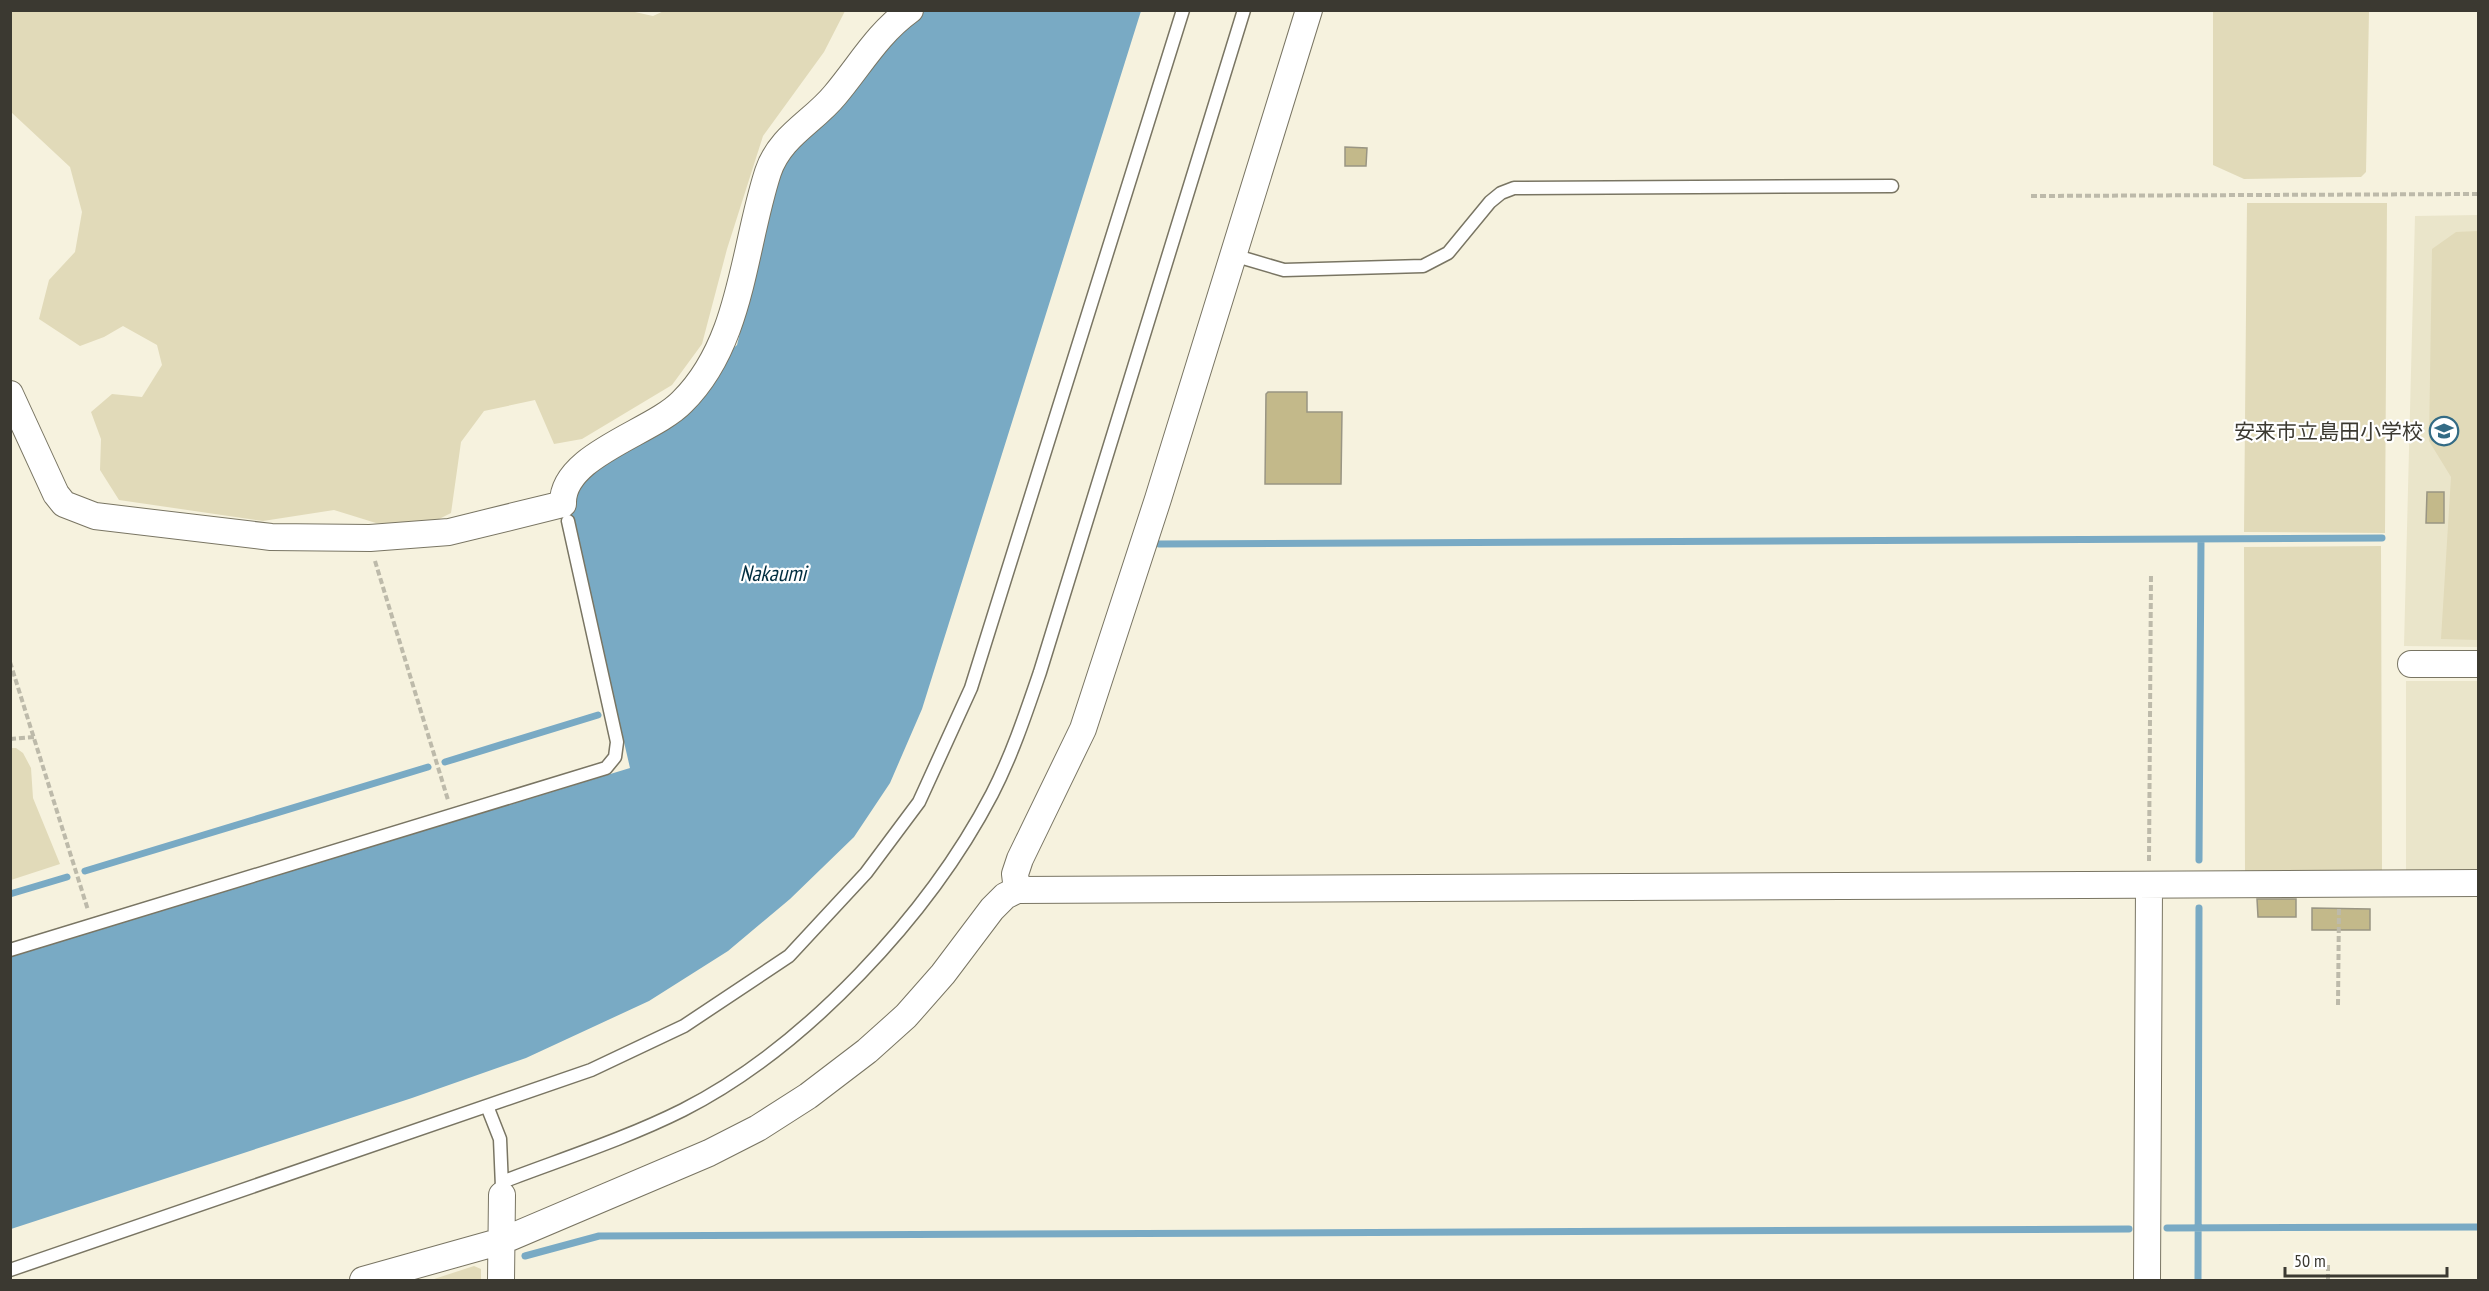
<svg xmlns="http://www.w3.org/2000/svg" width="2489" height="1291" viewBox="0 0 2489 1291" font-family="'PT Sans Narrow','Noto Sans JP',sans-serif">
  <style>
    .built { fill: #eae5ca }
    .green { fill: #e1dab9 }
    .water { fill: #79aac4 }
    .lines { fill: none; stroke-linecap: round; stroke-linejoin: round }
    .stream { stroke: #79aac4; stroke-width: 7 }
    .building { fill: #c3b98a; stroke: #999583; stroke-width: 1.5 }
    .lane-casing { stroke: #797563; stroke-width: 15 }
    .street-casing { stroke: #797563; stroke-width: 28 }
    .path { stroke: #bdbaaa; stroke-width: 4; stroke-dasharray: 6 3; stroke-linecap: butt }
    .lane { stroke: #fff; stroke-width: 12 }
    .street { stroke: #fff; stroke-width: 26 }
    .labels { text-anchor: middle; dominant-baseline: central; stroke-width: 4.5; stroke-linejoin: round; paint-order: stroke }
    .poi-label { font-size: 21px; fill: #3b3931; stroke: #fff; text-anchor: end }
    .water-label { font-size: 22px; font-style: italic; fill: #012e40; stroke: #fff }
  </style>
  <rect width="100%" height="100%" fill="#f6f2de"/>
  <path class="built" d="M2478 215V647L2404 646 2415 216Z
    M2406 681H2478V871H2406Z"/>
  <path class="green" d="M626 10 653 16 666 10 845 11 824 52 763 136 727 249 702 344 672 385 582 439 554 444 535 400 484 411 461 442 451 513 427 525 376 523 334 510 263 521 119 500 100 470 101 439 91 412 112 394 142 397 162 365 157 345 123 326 104 337 80 346 39 319 49 280 75 252 82 212 70 167 11 112V11Z
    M2213 11H2369L2366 172 2361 177 2244 179 2213 165Z
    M2247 203H2387L2385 533 2244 532Z
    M2478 231V640L2441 639 2451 477 2429 441 2432 249 2456 232Z
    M2381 546 2382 870 2245 871 2244 547Z
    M10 748H16L23 753 31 768 33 798 60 864 11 880Z
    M474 1266 481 1269V1280H431Z"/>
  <path class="water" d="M925 11H1141L922 709 890 783 854 837 790 899 728 951 649 1001 526 1058 412 1098 11 1229 10 957 630 768 572 516 571 492 737 345 782 159 896 29Z"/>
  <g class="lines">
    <path class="stream" d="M1159 544 2382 538
      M445 762 598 715
      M2199 860 2201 540
      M85 871 428 767
      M10 894 67 877
      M2167 1228 2478 1227
      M525 1256 599 1236 2129 1229
      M2198 1280 2199 908"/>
  </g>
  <path class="building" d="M1345 147 1367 148 1366 166H1345Z
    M1268 392H1307V412H1342L1341 484H1265L1266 394Z
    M2427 492H2444V523H2426Z
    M2257 899H2296V917H2258Z
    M2312 908 2370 909V930H2312Z"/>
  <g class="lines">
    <g class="lane-casing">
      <path id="lane" d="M1233 255 1284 270 1423 266 1448 253 1490 202 1501 193 1514 188 1892 186
        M10 950 606 768 615 757 617 742 568 521
        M487 1106 500 1139 502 1187
        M502 1182C562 1159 625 1139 683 1110 805 1048 929 915 992 794 1012 755 1026 713 1040 672L1244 10
        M10 1270 591 1070 684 1026 789 956 866 873 919 802 971 688 1183 10"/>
    </g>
    <g class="street-casing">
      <path id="street" d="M10 394 56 494 64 504 95 516 271 537 370 538 449 532 563 504C561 455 652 433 682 402 742 343 743 249 768 172 780 136 813 122 835 95 861 64 877 34 910 10
        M2411 664H2478
        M1017 890 1015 874 1020 859 1083 729 1158 499 1309 10
        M363 1280 502 1241 709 1153 758 1128 808 1096 867 1051 906 1016 943 974 992 909 1005 896 1017 890 2478 883
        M501 1280 502 1195
        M2147 1280 2149 886"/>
    </g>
    <path class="path" d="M2031 196 2478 194
      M375 561 448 800
      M10 662 88 910
      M10 739 34 737
      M2149 861 2151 574
      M2338 1005 2339 907
      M2328 1280V1262"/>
    <use href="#lane" class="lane"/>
    <use href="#street" class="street"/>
  </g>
  <defs>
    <g id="school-ring" transform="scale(1.5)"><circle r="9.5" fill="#fff" stroke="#336b85" stroke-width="1.5"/><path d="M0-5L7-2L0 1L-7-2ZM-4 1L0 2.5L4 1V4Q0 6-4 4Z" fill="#336b85"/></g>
  </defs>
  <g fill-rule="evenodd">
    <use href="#school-ring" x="2444" y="431"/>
  </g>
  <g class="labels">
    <g class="poi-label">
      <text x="2423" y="431">安来市立島田小学校</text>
    </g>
    <g class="water-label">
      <text x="773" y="573">Nakaumi</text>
    </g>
  </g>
  <rect width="2489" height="1291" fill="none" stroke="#3b3931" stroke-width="24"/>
  <path d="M2285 1267v9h162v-9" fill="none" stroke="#3b3931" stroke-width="3"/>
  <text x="2294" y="1267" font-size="18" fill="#3b3931" stroke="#ffffff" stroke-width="4.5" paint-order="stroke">50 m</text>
</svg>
